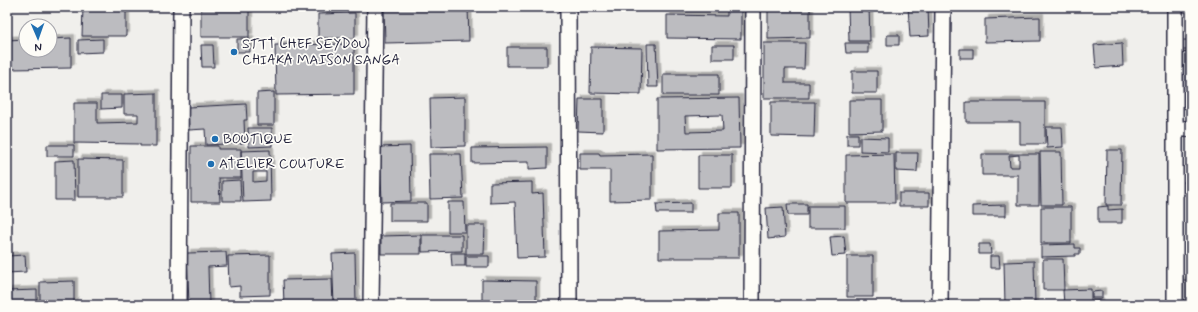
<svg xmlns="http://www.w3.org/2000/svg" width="1198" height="312" viewBox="0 0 1198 312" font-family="Mynerve,sans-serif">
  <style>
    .building { fill: #bcbcc0; stroke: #22223b; fill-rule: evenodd; filter: url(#shadow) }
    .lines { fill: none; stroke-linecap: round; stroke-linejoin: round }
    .street-casing { stroke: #22223b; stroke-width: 18 }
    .street { stroke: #fdfcf7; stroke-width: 15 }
    .poi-dot { fill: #1f6fb2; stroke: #fdfcf7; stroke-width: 1.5 }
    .labels { text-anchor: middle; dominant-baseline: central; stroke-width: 3.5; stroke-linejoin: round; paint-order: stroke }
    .poi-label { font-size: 14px; fill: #22223b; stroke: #fdfcf7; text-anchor: start }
  </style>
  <defs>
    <filter id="shadow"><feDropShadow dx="3.5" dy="-3.5" stdDeviation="0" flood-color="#0004"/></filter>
  </defs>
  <rect width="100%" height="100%" fill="#f0efec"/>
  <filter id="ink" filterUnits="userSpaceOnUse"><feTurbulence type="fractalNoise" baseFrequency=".025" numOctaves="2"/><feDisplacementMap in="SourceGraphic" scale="8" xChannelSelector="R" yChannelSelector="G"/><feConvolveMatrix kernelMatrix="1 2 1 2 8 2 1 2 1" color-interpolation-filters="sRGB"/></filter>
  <g filter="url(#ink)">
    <path class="building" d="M83 7H126V36H82Z
      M201 7H249V37H201Z
      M384 7H468L469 41 385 43Z
      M577 7H611V8L577 9Z
      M727 7H741V39L667 38V15L727 16Z
      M810 7V38L768 39V8Z
      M848 7H869L870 41H849Z
      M908 7H928L929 36 910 37Z
      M355 13V38H318V14Z
      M1040 17V41L985 42V19Z
      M887 35H899V45H887Z
      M71 38V68L12 69V72L7 73V40L26 39V50H50V39Z
      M103 39V52L78 53V40Z
      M237 39H250V52H237Z
      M1182 40H1191V50H1183Z
      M764 43H805L804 69H785V83H809V98H764Z
      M845 43H868V53H846Z
      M1122 43 1123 66 1096 68 1094 45Z
      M354 44V94L276 95 275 45Z
      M647 44H656L658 87H648Z
      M201 45H213L214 67H202Z
      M712 45H734V59H712Z
      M507 47H547V66H507Z
      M591 47 642 48 641 94 590 93Z
      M960 49H973V58H960Z
      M1191 52V108L1180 109 1179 53Z
      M852 71H877V93H852Z
      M663 74H719V95H663Z
      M274 92V125H257V93Z
      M156 93V146H140V144L74 143V103H97V123L138 122V114H124V94Z
      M101 95H122V108L101 109Z
      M465 97V146L431 147 430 98Z
      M739 98 740 148 657 149V99ZM722 115 723 131 686 132 685 116Z
      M579 99H603V132L578 131Z
      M849 100H882V131L849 132Z
      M771 102H815L814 137 771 136Z
      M966 102H1045V144H1020V122H966Z
      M246 104 247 120H244L245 143 206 145 205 129 189 130 188 107Z
      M1046 127H1062L1063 147 1047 148Z
      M248 128H272V146L249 147Z
      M847 134H858V145H847Z
      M860 137 888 138V152L860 151Z
      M47 145H74V156H47Z
      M191 146H218V149H241V178H219L220 202H191Z
      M410 146 411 201 382 202 380 147Z
      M547 147V168L529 169V162L472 163V148Z
      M270 150 271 201 243 202 241 151ZM253 172H266V181L253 182Z
      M1107 150H1122L1121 205H1106Z
      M1040 152H1061L1062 205H1041Z
      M580 153H599L600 155 652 154V200L610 201V170H580Z
      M896 153H918L917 172 896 171Z
      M429 154H461L463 198 430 199Z
      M894 154 895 203H846V155Z
      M982 154H1039V205H1018V175H982ZM1019 155V167H1010L1009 156Z
      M698 155H732V188H698Z
      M78 159 123 160V197H78Z
      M74 160 75 200H55V161Z
      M240 180 241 201H222V181Z
      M532 182V194L543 193 545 257 517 258 515 202 490 203V183Z
      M1183 182H1191V195H1183Z
      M899 193H929V206H899Z
      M448 202H464L465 232H448Z
      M390 203H427V221H390Z
      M691 203V213H657L656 204Z
      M787 204H807V215H788Z
      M1006 205V216H972V206Z
      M808 206H845V228H808Z
      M1108 206V210L1122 209V223H1098V207Z
      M783 207 785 237 768 239 766 208Z
      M1041 207H1071V243H1041Z
      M719 213H739V258H659V231L719 230Z
      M466 225H485L484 254H466Z
      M421 235V254H381V236Z
      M422 235H462V251L422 252Z
      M844 236 846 255 832 256 830 237Z
      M979 244H990L991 254H979Z
      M1075 244V248H1080V254H1075V256L1041 257V245Z
      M226 252 227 266 208 267 209 304H189L187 253Z
      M355 253 356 305H334L332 254Z
      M451 253H465V266H452Z
      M25 255 26 272 7 273V256Z
      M270 255V295L240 296V286L229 287 228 256Z
      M466 256H489V267H466Z
      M847 256H873V297H847Z
      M990 256H999L1000 268H990Z
      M1043 259H1063L1064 290H1043Z
      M1034 261 1035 305H1005L1004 262Z
      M332 279 333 305 284 304 283 280Z
      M482 280 536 281V305H482Z
      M1181 280H1191V305H1182Z
      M74 281V303H40V282Z
      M1091 289V302L1100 301V305H1064L1063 290Z
      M37 290V304L7 305V291Z
      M1102 291V298H1092V292Z"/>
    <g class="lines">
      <g class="street-casing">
        <path id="street" d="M568 7 569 305
          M1175 7V305
          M1175 129H1191
          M179 305 181 7
          M371 305 375 7
          M752 305 753 7
          M940 305 943 7"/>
      </g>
      <use href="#street" class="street"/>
    </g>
  </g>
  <g class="poi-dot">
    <circle cx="234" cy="52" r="4"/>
    <circle cx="215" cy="139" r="4"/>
    <circle cx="211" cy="164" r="4"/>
  </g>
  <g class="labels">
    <g class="poi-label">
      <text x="242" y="44">STTT CHEF SEYDOU<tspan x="242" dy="16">CHIAKA MAISON SANGA</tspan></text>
      <text x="223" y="139">BOUTIQUE</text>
      <text x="219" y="164">ATELIER COUTURE</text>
    </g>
  </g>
  <rect width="1198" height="312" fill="none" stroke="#fdfcf7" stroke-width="24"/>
  <rect x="12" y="12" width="1174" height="288" fill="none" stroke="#22223b" stroke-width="1.5" filter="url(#ink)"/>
  <g transform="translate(38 38) rotate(178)"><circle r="19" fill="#fdfcf7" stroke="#a5a5ac"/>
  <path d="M0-3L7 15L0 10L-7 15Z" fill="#1f6fb2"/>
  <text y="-6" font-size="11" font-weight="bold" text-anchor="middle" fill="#22223b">N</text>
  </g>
</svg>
